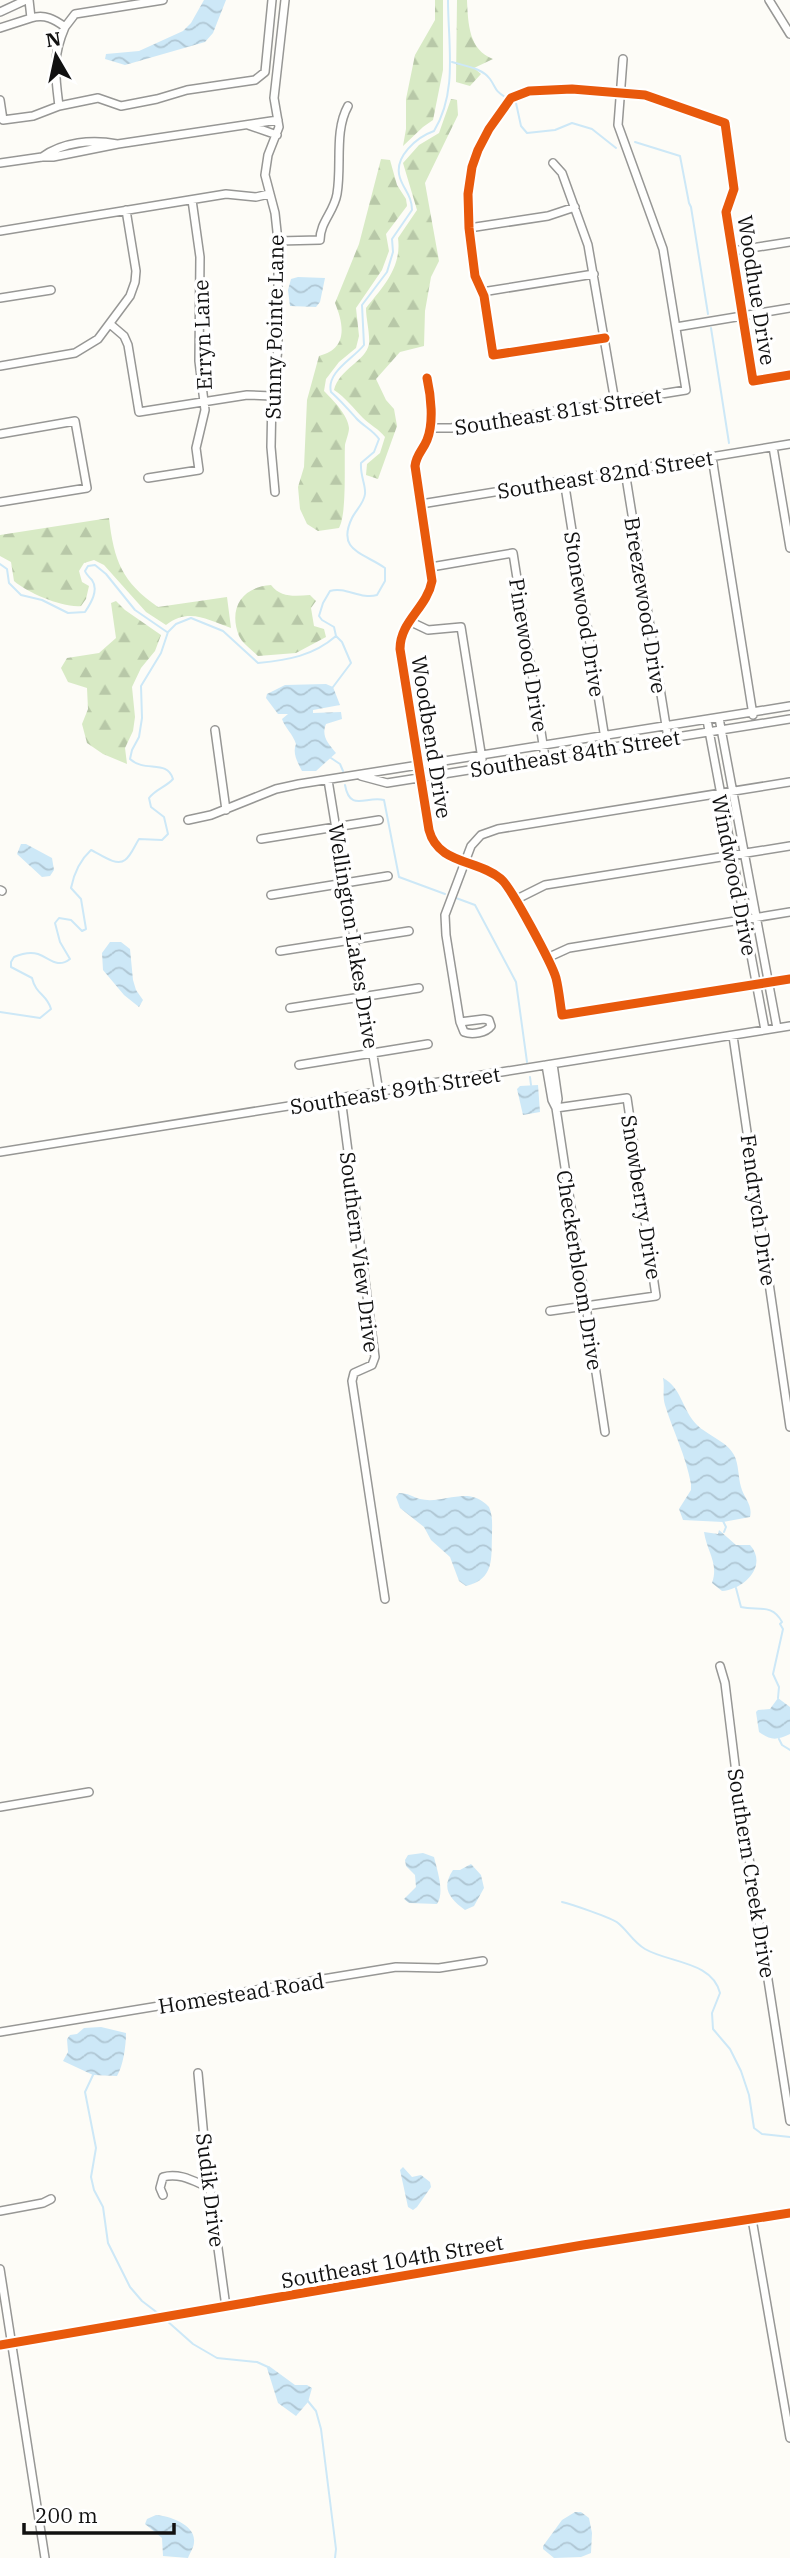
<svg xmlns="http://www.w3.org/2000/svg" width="790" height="2558" viewBox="0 0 790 2558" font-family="'IBM Plex Serif',serif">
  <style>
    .forest { fill: url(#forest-firs) }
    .water { fill: url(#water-waves) }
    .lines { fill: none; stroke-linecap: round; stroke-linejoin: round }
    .stream { stroke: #cde8f7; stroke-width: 2 }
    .minor-casing { stroke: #979795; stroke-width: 10 }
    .minor { stroke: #fffffe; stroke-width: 7 }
    .cycleway-casing { stroke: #fff; stroke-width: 13 }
    .cycleway { stroke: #e8590c; stroke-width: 9 }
    .labels { text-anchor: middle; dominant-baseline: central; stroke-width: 7; stroke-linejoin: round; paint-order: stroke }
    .street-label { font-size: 21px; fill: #111; stroke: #fff }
  </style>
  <defs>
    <pattern id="forest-firs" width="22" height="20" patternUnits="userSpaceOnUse" patternTransform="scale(1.75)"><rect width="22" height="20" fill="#d8eac5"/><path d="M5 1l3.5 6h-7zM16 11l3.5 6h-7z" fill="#b8c8a8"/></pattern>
    <pattern id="water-waves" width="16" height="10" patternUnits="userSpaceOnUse" patternTransform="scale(1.75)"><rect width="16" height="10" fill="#cde8f7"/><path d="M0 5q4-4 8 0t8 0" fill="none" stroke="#afc6d3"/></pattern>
  </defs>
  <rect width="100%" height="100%" fill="#fdfcf7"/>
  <path class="forest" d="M435 0H443V70L433 120 423 127 403 146 406 129V99L415 55 435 20Z
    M457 0H467C468 24 469 50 493 59L474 68 481 74 470 86 456 82Z
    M451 99 457 100 458 115 425 183 439 261 431 277 425 311 424 346 400 352 376 379 386 400 394 409 397 426 378 479 366 475 367 464 380 453 385 437C379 429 370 425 363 418 353 408 346 398 334 390 339 369 366 361 369 344 370 333 366 319 366 308 383 287 402 267 398 238L417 210 403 163 419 145 439 133Z
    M381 159 390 160 397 185 406 199 407 206 386 234 389 251 382 270 356 308 359 336 356 348 339 362 326 379 324 391C333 400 348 415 349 428 349 433 346 440 345 445 344 464 347 514 339 528L318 531 307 524 300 509 298 487 304 467 307 400 319 356C348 349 344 325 335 303L359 244Z
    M109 518C114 561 122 582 158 607L227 597 231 628C208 620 189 607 166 625L146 612 104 565 94 560 84 563 79 571 82 582 89 586 86 599 81 606C63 608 28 593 14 581L11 562 0 556V535Z
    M271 585C281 598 295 596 310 595L316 601 311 608 314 626 324 629 326 637 296 653 258 656C252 650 242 643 239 636 228 608 242 587 271 585Z
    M116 601 125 610 161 635 155 651 141 668 132 687 135 717 133 731 125 748 127 764 103 754 87 743 82 724 88 709 87 688 68 682 61 668 67 658 99 653 116 638 111 603Z"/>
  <path class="water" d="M204 0H226L213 33 205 42 125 65 105 59 106 54 139 51 183 31 191 23Z
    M298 277 325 278 320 302 316 307 290 306 288 290 291 279Z
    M326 684 333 687 340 705 313 710V713L341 712 342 719 326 724C321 736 328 743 336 753L316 771H302C298 763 292 753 296 744 293 734 285 728 282 719L288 714H278L266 698 267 694 285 685Z
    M21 844H26L52 858 54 870 50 876 42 877 17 854Z
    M110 942H121L130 949 133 980 136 990 143 1000 139 1007 124 995 103 970 102 953Z
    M538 1085 540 1112 523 1115 517 1089 520 1086Z
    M663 1378C682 1388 682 1410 697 1425 707 1435 728 1442 734 1455 739 1464 738 1477 741 1487 744 1498 753 1505 750 1517L723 1522 683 1520 679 1509 691 1490V1484C686 1456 673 1431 665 1405 662 1395 665 1388 663 1378Z
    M399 1493C408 1493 413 1497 420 1499 444 1505 468 1484 489 1507 493 1516 492 1525 492 1535 491 1558 495 1579 466 1586L459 1581 450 1557 431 1540 424 1527 400 1508 396 1497Z
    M719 1530 736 1545H750C768 1565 745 1589 722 1591L712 1583C719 1563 707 1552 704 1532L718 1534Z
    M778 1698 790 1707V1734C777 1740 771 1741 759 1732L756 1712 758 1710 770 1709Z
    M423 1853 434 1857C437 1870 445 1892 437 1904L409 1903 404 1899 416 1887 415 1875 406 1866 405 1860 408 1855Z
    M471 1864 481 1875 484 1888 474 1906 465 1910C449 1898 441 1888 453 1870H460Z
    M101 2027 126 2033C126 2046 123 2066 117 2076L93 2075 63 2061 68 2052 67 2039 70 2035 77 2034 84 2028Z
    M403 2167 412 2177 421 2175 430 2182 431 2187 417 2207 413 2210 408 2207 400 2170Z
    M269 2366 295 2385H307L312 2388 308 2402 296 2416 278 2403 267 2368Z
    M575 2512H581L589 2518 592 2533 591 2553 581 2557 554 2558 543 2549V2546L562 2520Z
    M156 2515C170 2516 196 2525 194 2542 194 2547 190 2553 188 2558L163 2556 162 2538 145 2524 147 2519Z"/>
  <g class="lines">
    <path class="stream" d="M452 62C465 66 482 68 490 79 497 89 494 90 505 97
      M516 103 521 126 527 133 555 130 572 123 592 129 616 148
      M635 142 680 156 689 203 691 207 708 314
      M711 328 729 443
      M0 564 7 569 9 583 21 595 42 600 68 613 85 612C91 603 99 590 92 580 89 577 86 574 85 571L88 566 95 565 106 574 135 610 167 632
      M333 687 351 663 342 642 336 636
      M331 758 340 764 343 771
      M345 785C350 813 367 795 384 800L399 877 445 894
      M456 898 475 905 516 982 527 1062
      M0 1012 40 1018 51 1009C47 994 36 995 32 978L11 967V962L14 957C21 954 31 952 38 954 50 958 57 969 70 959L60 942 55 923 59 918 71 920 82 931 86 929 81 899 71 888C74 873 79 861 91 850 100 854 116 867 125 860 131 856 135 845 139 839L162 840 168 834 164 817 151 807 149 798C156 789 166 787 173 779 167 759 145 773 130 759L132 750 139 737 142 718 141 686 161 653 168 632 176 624 191 618 223 631 258 663C288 660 313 656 336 636L334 627 322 620 319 616 323 603 330 591C345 586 361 600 377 595L385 581V568C364 553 336 551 352 518 356 510 364 503 365 494 366 485 360 476 361 463L374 452 379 439C373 430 363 426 356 418 348 409 341 401 331 392 326 372 353 359 364 345L362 305 387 272 393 252 392 239 412 210C412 196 404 190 400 178 393 157 417 137 434 131 458 92 448 44 448 0
      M530 1077 531 1085
      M723 1521 726 1527 724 1532
      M736 1588 741 1607C758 1611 772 1603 782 1622L780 1624 783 1629 773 1674 779 1687 778 1698
      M779 1739 782 1745 790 1750
      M562 1902C571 1904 612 1918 618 1923 628 1931 633 1942 645 1949 669 1963 712 1961 720 1993L712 2013 713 2029 730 2049 741 2071 749 2095 754 2128 762 2134 790 2137
      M93 2075 85 2092 96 2148 91 2177 94 2190 103 2207 108 2243 130 2287 142 2301 159 2314
      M166 2320 193 2344 217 2358 257 2362 268 2367
      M307 2400 316 2411 321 2429 336 2549 335 2558"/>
    <g class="minor-casing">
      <path id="minor" d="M769 0 790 34
        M0 12 26 0
        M31 18C45 14 54 19 65 27L75 14 163 0
        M0 28 31 18 29 0
        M0 100 3 120 33 116 59 106 98 98 121 106 157 99 187 90 255 80 265 72 272 0
        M59 106C55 74 52 57 65 27
        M248 125 277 135
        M42 157C63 142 92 139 117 144
        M0 163 42 157H53L118 144 278 120
        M553 163 562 173 588 245 615 402
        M469 228 548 216 575 207
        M0 231 226 194 256 197 269 194
        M278 241 320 240C320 222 334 212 337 194 342 165 334 131 348 106
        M732 251 790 242
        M482 292 594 274
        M0 298 51 290
        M110 324 124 336 128 345 139 412 247 395 272 396
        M676 327 790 308
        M605 338 493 355 484 296 475 276 469 228 468 194 472 167 478 150 489 129 511 98 529 91 572 89 645 95 725 123 734 189 726 212 753 381 790 375
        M0 366 75 353 98 339 130 296 135 282 136 271 126 210
        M427 378C431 396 434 423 427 440 423 450 416 455 415 466L432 581C427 608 400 621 400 649L429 830C438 865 478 859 501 879 511 887 552 964 556 978 559 990 560 1003 562 1015L790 979
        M430 428H451L686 390 663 249 618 125 623 59
        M0 434 75 421 87 488 0 502
        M773 447 790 548
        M712 457 753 715
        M625 471 668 738
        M148 478 199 470 196 448 205 410 199 361 200 257 192 200
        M564 480 605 739
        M275 492 271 447 272 396 278 349V241L275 213 265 175 268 155 279 127 274 98 285 0
        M421 504 790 444
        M431 567 513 553 545 757
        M409 621 428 630 461 627 482 759
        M719 718 777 1028
        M707 720 765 1030
        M215 730 226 810
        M361 776 387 783 790 719
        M328 780 379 1092
        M188 820 211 815 276 789 299 784 790 706
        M261 839 379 820
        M0 890 2 891
        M271 895 388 876
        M515 900 545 885 790 846
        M280 951 409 931
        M547 958 569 948 790 912
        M290 1008 419 988
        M460 1022 484 1019 489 1020 491 1026C486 1033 472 1035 464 1032L460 1022 446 935 445 915 471 846 481 835 498 829 790 782
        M733 1036 790 1427
        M553 1064 558 1099 556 1108 605 1432
        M299 1065 428 1044
        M546 1065 552 1100 556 1108
        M341 1098 375 1357 372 1365 354 1373 352 1381 385 1599
        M0 1152 790 1026
        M550 1311 656 1296 627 1098 556 1108
        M720 1666 725 1683 737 1781 790 2121
        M0 1807 89 1792
        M0 2032 396 1967 439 1968 483 1961
        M198 2073 206 2160 226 2307
        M163 2195 160 2188 163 2177C180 2172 195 2182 210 2188
        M0 2211 43 2203 51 2199
        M752 2219 790 2438
        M0 2269 45 2558
        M0 2345 583 2245 790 2213"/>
    </g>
    <use href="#minor" class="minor"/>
    <g class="cycleway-casing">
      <path id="cycleway" d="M605 338 493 355 484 296 475 276 469 228 468 194 472 167 478 150 489 129 511 98 529 91 572 89 645 95 725 123 734 189 726 212 753 381 790 375
        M427 378C431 396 434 423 427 440 423 450 416 455 415 466L432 581C427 608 400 621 400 649L429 830C438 865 478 859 501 879 511 887 552 964 556 978 559 990 560 1003 562 1015L790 979
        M0 2345 583 2245 790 2213"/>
    </g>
    <use href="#cycleway" class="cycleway"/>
  </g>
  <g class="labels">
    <g class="street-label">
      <text transform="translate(757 290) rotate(81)">Woodhue Drive</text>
      <text transform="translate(274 327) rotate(-89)">Sunny Pointe Lane</text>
      <text transform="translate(202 335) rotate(-92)">Erryn Lane</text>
      <text transform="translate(558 411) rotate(-9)">Southeast 81st Street</text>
      <text transform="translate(605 474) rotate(-9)">Southeast 82nd Street</text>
      <text transform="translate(646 605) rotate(81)">Breezewood Drive</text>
      <text transform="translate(585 614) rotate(81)">Stonewood Drive</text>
      <text transform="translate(529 655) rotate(81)">Pinewood Drive</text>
      <text transform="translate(432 737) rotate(81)">Woodbend Drive</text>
      <text transform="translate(575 753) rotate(-9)">Southeast 84th Street</text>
      <text transform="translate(735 875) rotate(79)">Windwood Drive</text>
      <text transform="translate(354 936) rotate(81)">Wellington Lakes Drive</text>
      <text transform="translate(395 1090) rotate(-9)">Southeast 89th Street</text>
      <text transform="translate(642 1197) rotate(81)">Snowberry Drive</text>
      <text transform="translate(759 1210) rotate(82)">Fendrych Drive</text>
      <text transform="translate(360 1252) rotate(83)">Southern View Drive</text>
      <text transform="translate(580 1270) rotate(81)">Checkerbloom Drive</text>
      <text transform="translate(752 1873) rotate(81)">Southern Creek Drive</text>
      <text transform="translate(241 1993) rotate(-9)">Homestead Road</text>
      <text transform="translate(211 2190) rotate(83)">Sudik Drive</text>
      <text transform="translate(392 2261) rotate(-10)">Southeast 104th Street</text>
    </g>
  </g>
  <g transform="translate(56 56) rotate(351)" stroke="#ffffff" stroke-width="5" paint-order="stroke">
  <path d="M0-5L12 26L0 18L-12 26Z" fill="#111111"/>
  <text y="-10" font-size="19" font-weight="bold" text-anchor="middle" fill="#111111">N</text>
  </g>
  <path d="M24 2523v10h150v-10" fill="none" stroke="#111111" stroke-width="3.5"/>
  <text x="35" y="2523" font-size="21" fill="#111111" stroke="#ffffff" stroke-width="5" paint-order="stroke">200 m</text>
</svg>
